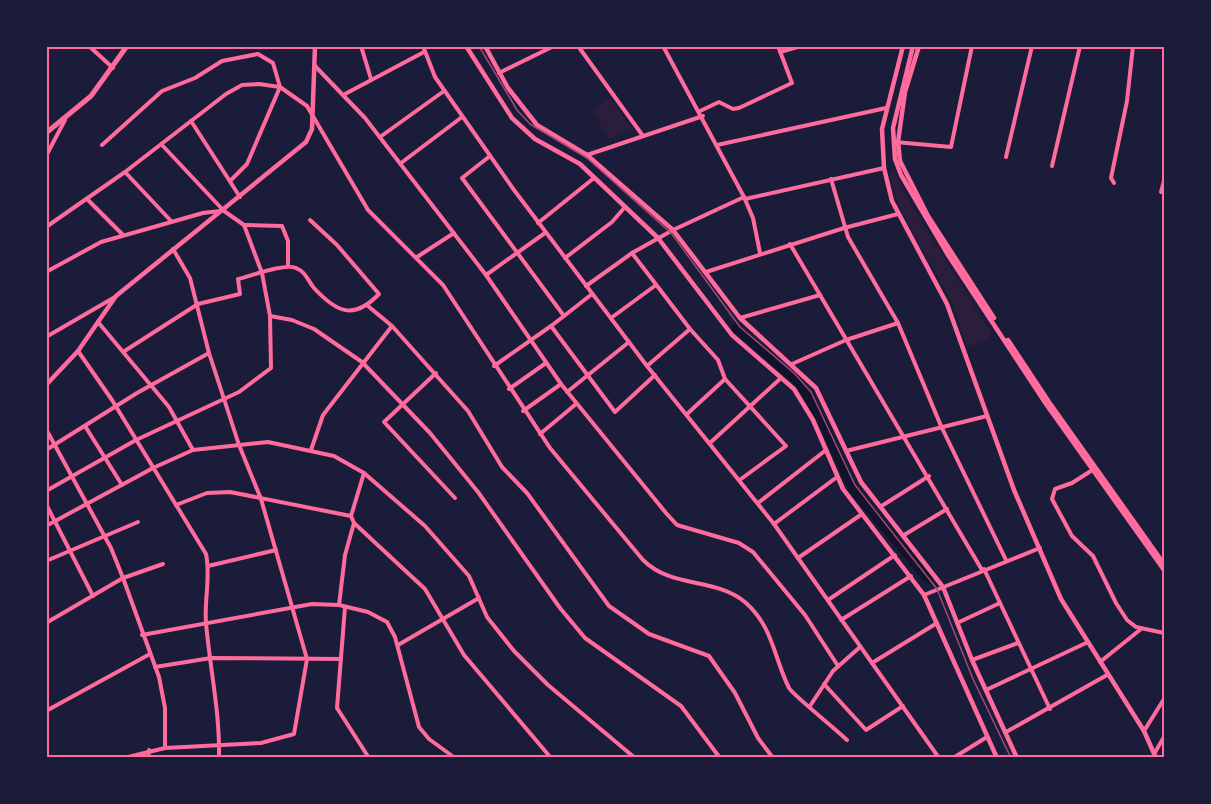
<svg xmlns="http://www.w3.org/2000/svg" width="1211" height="804" font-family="Mulish,sans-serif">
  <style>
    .green { fill: #2a1e3b }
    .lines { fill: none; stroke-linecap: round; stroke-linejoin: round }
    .canal { stroke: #12122b; stroke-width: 9 }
    .minor { stroke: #ff6b9d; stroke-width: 4 }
    .tertiary { stroke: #ff6b9d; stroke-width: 4.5 }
    .secondary { stroke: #ff6b9d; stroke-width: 4.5 }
    .primary { stroke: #ff6b9d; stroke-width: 5 }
    .tram { stroke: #a44b75; stroke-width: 1.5 }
    .neatline { fill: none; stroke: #ff6b9d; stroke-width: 2 }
  </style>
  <rect width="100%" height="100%" fill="#1b1b3a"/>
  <g class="green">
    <path d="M609,98L634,130L608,139L593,111Z"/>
    <path d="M892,166L912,206L992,334L987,339L967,347C961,331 957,314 950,299C938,273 881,191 892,166Z"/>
  </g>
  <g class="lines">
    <path class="canal" d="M736,328L799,383L822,421L852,488L928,579"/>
    <g class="minor">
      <path d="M89,46L113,68"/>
      <path d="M361,46L371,79"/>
      <path d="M423,46L435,77L514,190L647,366L774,524L939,758"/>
      <path d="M578,46L643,136"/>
      <path d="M663,46L744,197L753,218L760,253"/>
      <path d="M780,52L801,46"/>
      <path d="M315,66L365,118L486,275L561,384L666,513L677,525L739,543L753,552L805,615L838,666"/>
      <path d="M499,73L554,46"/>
      <path d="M345,94L424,52"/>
      <path d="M700,111L719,102L733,109L739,108L792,83L778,46"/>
      <path d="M191,121L240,197"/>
      <path d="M380,137L444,91"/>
      <path d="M895,142L951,147L972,46"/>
      <path d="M102,145L162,91L195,78L222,61L258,54L273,63L280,87L247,164L230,181"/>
      <path d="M717,145L886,108"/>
      <path d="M587,155L703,116"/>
      <path d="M46,156L65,120"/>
      <path d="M490,156L462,178L564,316L551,326L615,412L655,375"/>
      <path d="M1006,157L1032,46"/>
      <path d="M401,163L462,117"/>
      <path d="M1052,166L1080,46"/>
      <path d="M125,172L226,94L242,85L259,84L280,87L307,106L368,210L443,285L550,448L643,560C672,589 716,577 746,603C773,627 774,658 789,688C794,696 836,729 847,740"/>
      <path d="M831,179L848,237L898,323L941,426L1006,560"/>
      <path d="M1114,183L1111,178L1127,101L1133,46"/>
      <path d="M1161,192L1164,181"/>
      <path d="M745,199L884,168"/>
      <path d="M88,200L123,235"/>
      <path d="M538,223L594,178"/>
      <path d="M244,225L282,226L288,241V266"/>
      <path d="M46,227L125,172L172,222"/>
      <path d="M790,244L982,570"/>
      <path d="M417,257L454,233"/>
      <path d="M565,258L612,222L625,207"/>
      <path d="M46,272L101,242L203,213L220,211"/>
      <path d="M706,272L844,228L898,214"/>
      <path d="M486,275L545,233"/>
      <path d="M586,286L632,253"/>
      <path d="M368,306L392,326L468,411L502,467L527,493L609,606L649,634L709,656L735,693L758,738L773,758"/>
      <path d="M270,316L292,320L314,329L362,362L430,433L478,492L560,608L585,638L681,706L720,758"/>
      <path d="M564,316L592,294"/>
      <path d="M611,318L656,285"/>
      <path d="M740,318L820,295"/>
      <path d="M98,322L169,407L193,450"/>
      <path d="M46,337L115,297"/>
      <path d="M78,351L112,400L206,554C211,578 204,599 206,623C210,669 220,712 219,758"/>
      <path d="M123,352L198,304L240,294L238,279C251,276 284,263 296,268C306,272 308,281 314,288C337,313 354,320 379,294L337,245L310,220"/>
      <path d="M792,364L846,340L898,323"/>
      <path d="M494,366L551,326"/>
      <path d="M647,366L690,329"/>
      <path d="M436,373L384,422L455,498"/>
      <path d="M509,389L546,363"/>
      <path d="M567,392L629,342"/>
      <path d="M523,411L561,384"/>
      <path d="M687,414L725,379"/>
      <path d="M85,426L122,485"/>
      <path d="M46,429L111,548L123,578L159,677L165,708V748"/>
      <path d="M540,434L576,404"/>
      <path d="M711,442L781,378"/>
      <path d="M46,450L137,393L209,353"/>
      <path d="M311,450L323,415L392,326"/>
      <path d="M846,451L987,416"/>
      <path d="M1094,469L1072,483L1055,489L1052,499L1072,536L1093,556L1116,603L1127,620L1136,627L1164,633"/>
      <path d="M364,473L351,516L354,523L425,589L464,655L551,758"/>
      <path d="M741,479L786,446L725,379L718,360L690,329L632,253L673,230L744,197"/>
      <path d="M46,491L136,440L239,392L271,368L270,316L262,273L244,225L224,211L162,145"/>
      <path d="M758,503L826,450"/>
      <path d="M46,504L93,596"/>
      <path d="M176,505L207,493L230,492L351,516"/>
      <path d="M880,507L929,476"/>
      <path d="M774,524L837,477"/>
      <path d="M46,526L153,468L193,450L268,442L334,456L364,473L425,526L469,576L487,617L514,651L548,685L635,758"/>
      <path d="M904,535L947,509"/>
      <path d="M798,558L862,514"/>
      <path d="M46,561L138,522"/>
      <path d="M208,566L276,550"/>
      <path d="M984,569L1050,709"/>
      <path d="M924,595L1040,548"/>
      <path d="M828,600L895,555"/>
      <path d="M339,605L345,555L354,523"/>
      <path d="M345,607L337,708L369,758"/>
      <path d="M841,620L911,576"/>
      <path d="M46,623L123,578L163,564"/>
      <path d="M957,623L1000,603"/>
      <path d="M142,635L312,604L339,605L368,612L387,622L395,637L419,727L429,739L455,758"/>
      <path d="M398,645L479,598"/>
      <path d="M972,660L1018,643"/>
      <path d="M1100,662L1141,629"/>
      <path d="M872,663L937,623"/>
      <path d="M155,667L211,658L341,659"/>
      <path d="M824,684L866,730L903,706"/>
      <path d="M986,690L1086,643"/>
      <path d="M810,706L833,671L860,647"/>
      <path d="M46,711L150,654"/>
      <path d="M1144,731L1164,699"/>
      <path d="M1006,732L1107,675"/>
      <path d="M1154,754L1164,737"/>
      <path d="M124,758L165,748L261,743L294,734L307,659L261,499L239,445L209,353L190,278L173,249"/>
      <path d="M148,758L149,750"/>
      <path d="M953,758L987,737"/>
    </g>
    <g class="tertiary">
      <path d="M903,46L882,129L884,168L892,201L947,304L1014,490L1061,599L1144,731L1156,758"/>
      <path d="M46,385L78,351L116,296L306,142L312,129L315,46"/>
    </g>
    <g class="secondary">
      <path d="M466,46L512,118L535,139L580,164L658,238L732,335L794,389L813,420L843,489L924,595L997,758"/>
      <path d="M485,46L508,88L537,125L587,155L673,230L740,318L816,388L861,482L943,587L972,660L1017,758"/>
      <path d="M913,46L893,128L895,159L901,175L948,255L1046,404L1164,570"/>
      <path d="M919,46L905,92L898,142L900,161L928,216L994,318"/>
      <path d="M1008,340L1049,402L1164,564"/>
    </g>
    <path class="primary" d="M46,133L91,96L127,46"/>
    <path class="tram" d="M479,46L517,110L530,124L587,158L672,234L740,327L795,374L811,392L855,485L937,589L973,679L1011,758"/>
  </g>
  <rect width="1211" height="804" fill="none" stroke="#1b1b3a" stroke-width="96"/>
  <rect x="48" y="48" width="1115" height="708" class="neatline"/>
</svg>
